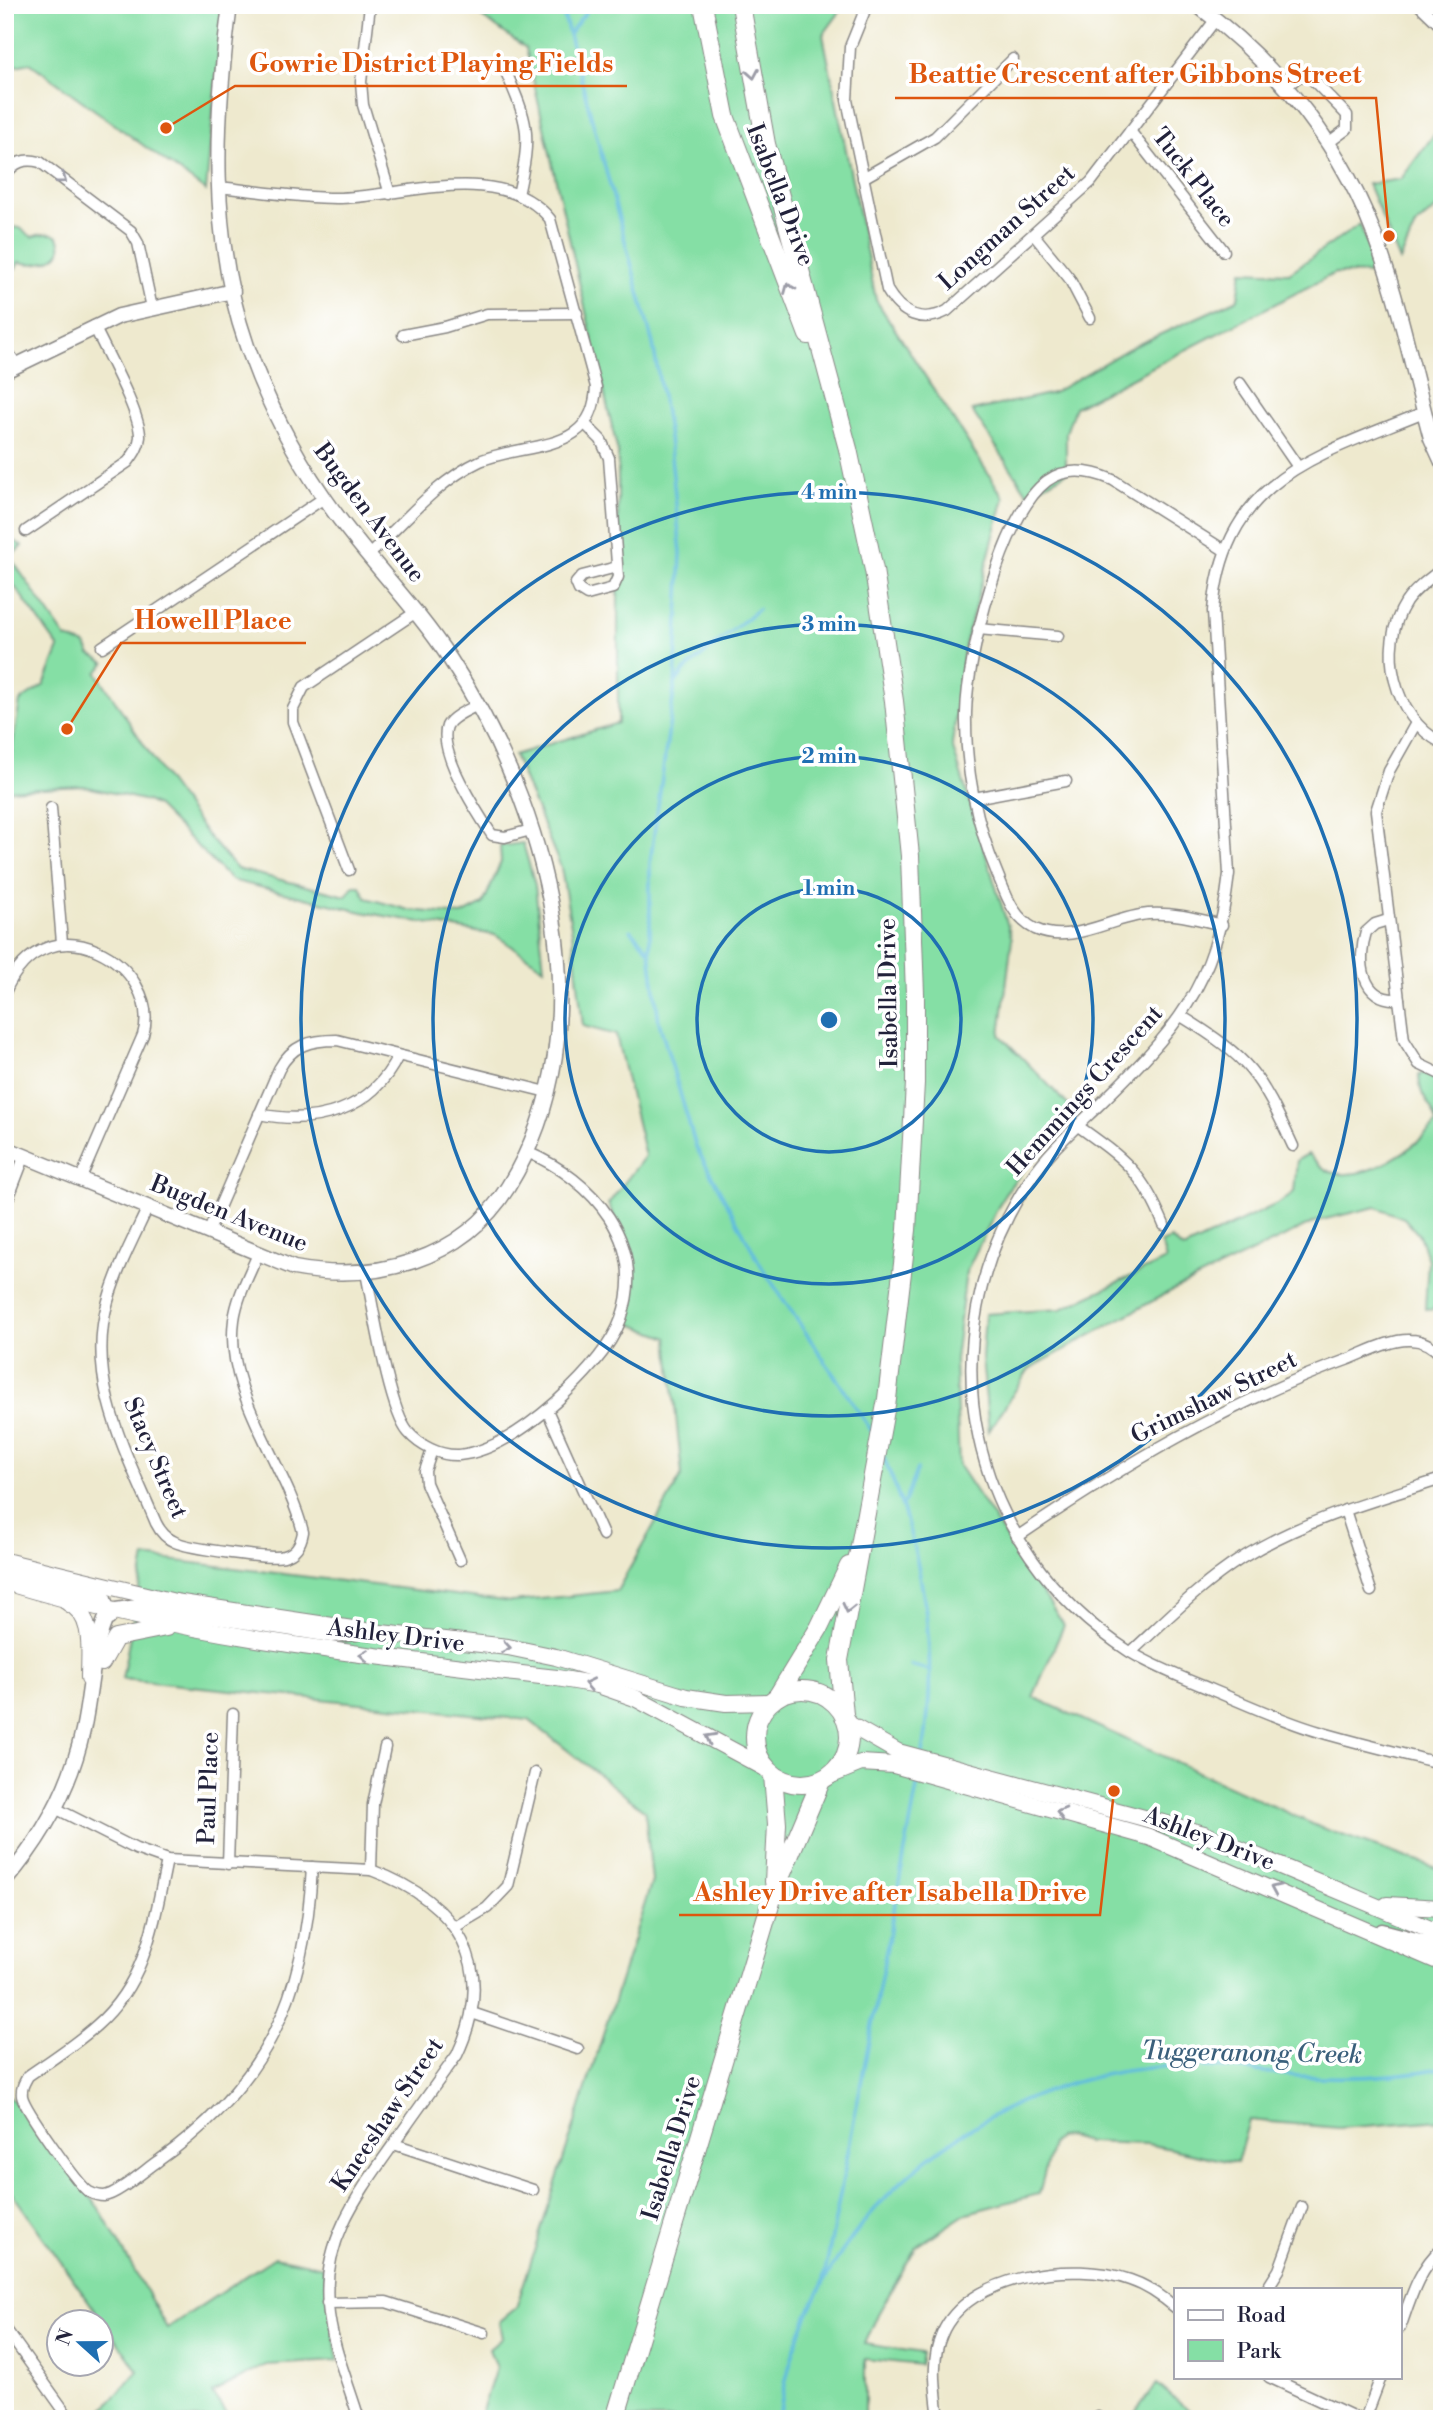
<svg xmlns="http://www.w3.org/2000/svg" width="1447" height="2424" font-family="'Libre Bodoni',serif">
  <style>
    .green { fill: #85dfa5; stroke: #548070; stroke-width: 2 }
    .lines { fill: none; stroke-linecap: round; stroke-linejoin: round }
    .stream { stroke: #61bcde; stroke-width: 3.5 }
    .minor-casing { stroke: #888684; stroke-width: 13 }
    .tertiary-casing { stroke: #888684; stroke-width: 17 }
    .secondary-casing { stroke: #888684; stroke-width: 18 }
    .primary-casing { stroke: #888684; stroke-width: 20 }
    .minor { stroke: #fff; stroke-width: 10 }
    .tertiary { stroke: #fff; stroke-width: 14 }
    .secondary { stroke: #fff; stroke-width: 16 }
    .primary { stroke: #fff; stroke-width: 18 }
    .oneway { stroke: #9c9ca7 }
    .ring { fill: none; stroke: #1f6fb2; stroke-width: 3.5 }
    .labels { text-anchor: middle; dominant-baseline: central; stroke-width: 7; stroke-linejoin: round; paint-order: stroke }
    .street-label { font-size: 24px; fill: #22223b; stroke: #fff }
    .water-label { font-size: 26px; font-style: italic; fill: #3b607c; stroke: #fff }
    .centre { fill: #1f6fb2; stroke: #fff; stroke-width: 3.5 }
    .ring-label { font-size: 21px; text-anchor: middle; font-weight: bold; fill: #1f6fb2; stroke: #fff; stroke-width: 7; stroke-linejoin: round; paint-order: stroke }
    .leader { fill: none; stroke: #de560e; stroke-width: 2.5 }
    .callout-dot { fill: #de560e; stroke: #fff; stroke-width: 2.5 }
    .callout-label { font-size: 26px; text-anchor: middle; font-weight: bold; fill: #de560e; stroke: #fff; stroke-width: 7; stroke-linejoin: round; paint-order: stroke }
  </style>
  <rect width="100%" height="100%" fill="#fff"/>
  <filter id="ink" filterUnits="userSpaceOnUse"><feTurbulence type="fractalNoise" baseFrequency=".0143" numOctaves="2"/><feDisplacementMap in="SourceGraphic" scale="14" xChannelSelector="R" yChannelSelector="G"/><feConvolveMatrix kernelMatrix="1 2 1 2 8 2 1 2 1" color-interpolation-filters="sRGB"/></filter>
  <filter id="wash" filterUnits="userSpaceOnUse"><feTurbulence type="fractalNoise" baseFrequency=".00686" numOctaves="4" result="noise"/><feDisplacementMap in="SourceGraphic" scale="28" xChannelSelector="R" yChannelSelector="G"/><feGaussianBlur stdDeviation="1.57" result="paint"/><feColorMatrix in="noise" values="0 0 0 0 0 0 0 0 0 0 0 0 0 0 0 0 0 1.4 0 .05"/><feComposite in="paint" operator="in"/></filter>
  <g filter="url(#wash)">
    <rect width="100%" height="100%" fill="#eee9ce"/>
    <g class="green">
      <path d="M5,5H223L206,191L30,63L16,66L5,59Z"/>
      <path d="M465,5H845L823,35L876,300L1004,498L965,645L952,745L1012,939L1000,1035L1073,1110L1005,1193L966,1272L955,1360L959,1466L1064,1625L1033,1697L1319,1827L1442,1870V2120L1339,2128L1249,2120L1237,2163L1147,2144L1087,2142L1066,2136L1058,2137L1052,2144L1039,2194L967,2213L916,2247L878,2314L865,2344L922,2353L920,2365L865,2359V2419H479L496,2368L489,2349L502,2338L499,2322L516,2308L652,1881L645,1811L529,1720L122,1679L145,1557L512,1602L617,1591L682,1475L668,1338L623,1321C629,1269 633,1252 608,1204L645,1156L616,1035L583,1026L572,932L561,868L514,755L618,723V453L526,48Z"/>
      <path d="M1442,129V204L1415,226L1400,261L1368,184L1401,179L1433,136Z"/>
      <path d="M1360,224L1377,274L1335,273L1075,407L1066,433V473L1028,494L972,411L1053,393L1128,349L1238,299L1242,271L1289,273Z"/>
      <path d="M11,227L20,228L32,237C47,232 63,230 60,252C53,263 32,266 19,262L15,270L5,272V232Z"/>
      <path d="M5,534L22,546L10,557L66,638L86,645L90,654L105,663L97,673L167,780L208,836L237,869L346,896L353,886H360L366,898L409,910L462,915L483,904L501,862L500,846L523,843L535,885L544,968L495,935L362,912L231,880L157,806L147,801L83,786L5,790L20,701L44,685L59,648L5,573Z"/>
      <path d="M1423,1073L1442,1081V1302L1431,1310L1425,1309L1428,1260L1419,1235L1404,1218L1376,1207L1317,1221L1169,1292L1029,1369L989,1431L982,1358L985,1314L1061,1309L1166,1260L1161,1243L1171,1239L1183,1249L1279,1203L1294,1192L1297,1160L1308,1154C1314,1159 1322,1169 1330,1172C1366,1183 1414,1149 1437,1123C1431,1100 1420,1103 1419,1075Z"/>
      <path d="M5,2094L19,2105L97,2205L167,2328L275,2257L324,2267L338,2361L266,2365L212,2393L230,2419H95L138,2371L5,2183Z"/>
      <path d="M1157,2384L1195,2416L1201,2419H1130Z"/>
    </g>
    <g class="lines">
      <g class="stream">
        <path d="M561,5L653,344L669,437L681,553L675,684L650,863V952L659,1022L696,1147L763,1269L873,1433"/>
        <path d="M569,34L586,12"/>
        <path d="M676,682L685,670L758,609"/>
        <path d="M631,930L650,952"/>
        <path d="M883,1456C923,1549 940,1652 923,1753"/>
        <path d="M904,1503L917,1469"/>
        <path d="M911,1665L929,1670"/>
        <path d="M823,2284L919,1777"/>
        <path d="M779,2419C804,2221 981,2072 1177,2066C1218,2065 1258,2072 1299,2076C1346,2079 1395,2077 1442,2068"/>
      </g>
    </g>
  </g>
  <g filter="url(#ink)">
    <g class="lines">
      <defs>
        <g id="minor">
          <path d="M370,5L361,82L363,105L390,194"/>
          <path d="M867,5L850,47L847,100L887,290C901,314 922,324 947,311L1091,182L1216,19"/>
          <path d="M1419,5L1442,27"/>
          <path d="M503,65C529,125 532,130 518,195"/>
          <path d="M1286,87L1299,76L1310,77L1347,115V129L1328,143"/>
          <path d="M1130,131L1224,251"/>
          <path d="M5,175C15,162 24,158 40,162L131,231L138,243L152,308"/>
          <path d="M863,178L935,137L1013,59"/>
          <path d="M219,187C257,191 298,198 336,198C400,198 502,159 550,219L596,387C595,406 590,422 574,433C551,449 507,449 480,461C437,481 403,523 369,555"/>
          <path d="M1034,235L1069,278L1090,318"/>
          <path d="M403,335L445,327L487,314L577,313"/>
          <path d="M5,349L17,364"/>
          <path d="M1240,383L1298,467"/>
          <path d="M1424,412C1317,456 1224,477 1213,611L1229,874C1216,987 1175,1031 1097,1107C1073,1130 1047,1153 1029,1181C923,1342 967,1547 1130,1652C1155,1667 1183,1678 1210,1689C1246,1704 1282,1721 1320,1732C1360,1744 1401,1753 1442,1764"/>
          <path d="M585,424L601,440L609,458L618,577L613,588L587,595L579,590L576,583L582,576L617,567"/>
          <path d="M26,531L128,462C134,454 139,447 140,437C141,414 105,350 94,326"/>
          <path d="M1442,569C1429,579 1415,589 1406,602C1377,647 1393,718 1442,743"/>
          <path d="M978,629L1058,636"/>
          <path d="M102,647L324,498"/>
          <path d="M478,705C468,710 452,716 447,726C437,751 478,814 492,835L505,837L531,830"/>
          <path d="M1416,723L1389,771L1376,811L1404,1040L1419,1064L1442,1075"/>
          <path d="M974,798L1066,781"/>
          <path d="M51,808L62,943"/>
          <path d="M349,870L293,722V709L304,687L416,612"/>
          <path d="M1388,920L1375,924L1366,932C1357,960 1361,1002 1399,999"/>
          <path d="M1222,925C1198,919 1173,912 1148,914C1111,917 1072,946 1035,929C1013,918 1006,895 997,873C976,824 965,767 966,713C967,658 1002,514 1047,481C1068,466 1092,471 1113,480L1224,550"/>
          <path d="M5,992C47,894 164,966 143,1035L81,1178"/>
          <path d="M1181,1016C1251,1059 1259,1073 1293,1146"/>
          <path d="M259,1114C317,1126 372,1110 398,1056"/>
          <path d="M1078,1126C1124,1159 1142,1171 1164,1225"/>
          <path d="M5,1207L25,1155"/>
          <path d="M148,1207C134,1237 117,1269 108,1301C85,1380 126,1452 156,1523C160,1531 165,1538 175,1542C187,1548 271,1560 284,1556C296,1553 301,1544 303,1532C286,1464 224,1393 234,1320C237,1297 249,1275 258,1254"/>
          <path d="M208,1233L279,1069C292,1045 310,1040 337,1040L547,1092"/>
          <path d="M366,1273C373,1306 389,1410 408,1432C420,1446 440,1456 459,1455C494,1452 531,1424 556,1402C580,1380 610,1350 621,1319C648,1242 593,1180 527,1152"/>
          <path d="M547,1410L603,1535"/>
          <path d="M432,1450L425,1471L426,1483L460,1560"/>
          <path d="M1345,1510L1371,1591"/>
          <path d="M1017,1537C1122,1466 1229,1402 1349,1359C1367,1352 1391,1339 1410,1340C1423,1340 1434,1347 1442,1356"/>
          <path d="M1131,1652C1166,1620 1201,1584 1242,1558C1303,1520 1373,1501 1442,1479"/>
          <path d="M55,1808L136,1849L167,1860L371,1870C458,1902 499,1966 457,2055C436,2084 415,2113 395,2142C359,2193 322,2240 328,2305C331,2344 348,2382 359,2419"/>
          <path d="M167,1860C154,1921 147,1981 97,2025C76,2044 51,2060 28,2076C24,2083 21,2088 22,2096C24,2108 78,2185 89,2192C93,2194 99,2196 104,2196C117,2195 146,2169 158,2161C266,2085 306,1996 312,1867"/>
          <path d="M228,1864L233,1714"/>
          <path d="M371,1870L373,1804L385,1747"/>
          <path d="M455,1927L487,1908L508,1886L535,1773"/>
          <path d="M472,2013L578,2049"/>
          <path d="M394,2144L533,2190"/>
          <path d="M1267,2289L1279,2270L1302,2207"/>
          <path d="M327,2303L386,2302L484,2333"/>
          <path d="M5,2328L70,2419"/>
          <path d="M1400,2328C1410,2300 1418,2269 1442,2248"/>
          <path d="M1269,2377L1359,2419"/>
          <path d="M939,2419C936,2390 930,2361 942,2334C968,2273 1075,2261 1130,2280C1148,2286 1162,2296 1176,2308"/>
          <path d="M1098,2419V2417"/>
          <path d="M1365,2419L1381,2377"/>
        </g>
        <g id="tertiary">
          <path d="M1197,5C1280,67 1346,150 1379,248C1401,310 1414,375 1431,438L1442,462"/>
          <path d="M5,371L119,316L233,291"/>
          <path d="M5,1148L294,1268C374,1283 462,1261 508,1187C608,1025 547,806 450,659C412,601 361,553 323,496C291,449 266,399 247,346C209,237 215,118 230,5"/>
          <path d="M5,1570L104,1599L109,1618"/>
          <path d="M5,1881C43,1837 71,1786 83,1730C92,1689 91,1649 109,1611L144,1606L332,1635L356,1633"/>
          <path d="M1382,1931L1435,1945L1442,1944"/>
        </g>
        <g id="secondary">
          <path d="M5,1561L175,1602L372,1632L508,1647L556,1657L686,1697L726,1703L770,1702"/>
          <path d="M5,1582C185,1637 370,1656 557,1678L598,1685L635,1698L767,1769"/>
          <path d="M68,1603C95,1615 89,1652 89,1678"/>
          <path d="M102,1663L116,1638L166,1628"/>
          <path d="M847,1723L898,1752L1204,1834L1442,1934"/>
          <path d="M829,1776L861,1763L894,1765L1149,1837L1442,1963"/>
          <path d="M1387,1905L1442,1908"/>
        </g>
        <g id="primary">
          <path d="M703,5L725,116L808,335"/>
          <path d="M741,5L766,144L848,449L874,570L894,701L910,856L915,994V1083L907,1230L887,1399L839,1660L844,1715"/>
          <circle cx="802" cy="1737" r="47"/>
          <path d="M777,1697L819,1628L849,1566"/>
          <path d="M773,1775L777,1824L774,1882"/>
          <path d="M615,2419L774,1892L821,1781"/>
        </g>
      </defs>
      <use href="#minor" class="minor-casing"/>
      <use href="#tertiary" class="tertiary-casing"/>
      <use href="#secondary" class="secondary-casing"/>
      <use href="#primary" class="primary-casing"/>
      <use href="#minor" class="minor"/>
      <use href="#tertiary" class="tertiary"/>
      <use href="#secondary" class="secondary"/>
      <use href="#primary" class="primary"/>
    </g>
    <defs><path id="oneway-chevron" d="M-2-3.5L2.5 0L-2 3.5" fill="none" stroke-width="1.6" stroke-linecap="round" stroke-linejoin="round" transform="scale(1.75)"/></defs>
    <g class="oneway">
      <use href="#oneway-chevron" transform="translate(753 74) rotate(80)"/>
      <use href="#oneway-chevron" transform="translate(62 179) rotate(36)"/>
      <use href="#oneway-chevron" transform="translate(789 288) rotate(-112)"/>
      <use href="#oneway-chevron" transform="translate(848 1608) rotate(103)"/>
      <use href="#oneway-chevron" transform="translate(506 1647) rotate(9)"/>
      <use href="#oneway-chevron" transform="translate(364 1655) rotate(-173)"/>
      <use href="#oneway-chevron" transform="translate(589 1684) rotate(-168)"/>
      <use href="#oneway-chevron" transform="translate(710 1738) rotate(-151)"/>
      <use href="#oneway-chevron" transform="translate(1061 1813) rotate(-165)"/>
      <use href="#oneway-chevron" transform="translate(1275 1889) rotate(-156)"/>
    </g>
  </g>
  <g class="ring">
    <circle cx="829" cy="1020" r="132"/>
    <circle cx="829" cy="1020" r="264"/>
    <circle cx="829" cy="1020" r="396"/>
    <circle cx="829" cy="1020" r="528"/>
  </g>
  <g class="labels">
    <g class="street-label">
      <text transform="translate(1193 178) rotate(52)">Tuck Place</text>
      <text transform="translate(780 195) rotate(69)">Isabella Drive</text>
      <text transform="translate(1007 228) rotate(-42)">Longman Street</text>
      <text transform="translate(369 513) rotate(53)">Bugden Avenue</text>
      <text transform="translate(889 993) rotate(-91)">Isabella Drive</text>
      <text transform="translate(1085 1091) rotate(-48)">Hemmings Crescent</text>
      <text transform="translate(229 1214) rotate(22)">Bugden Avenue</text>
      <text transform="translate(1214 1398) rotate(-26)">Grimshaw Street</text>
      <text transform="translate(155 1458) rotate(67)">Stacy Street</text>
      <text transform="translate(396 1636) rotate(7)">Ashley Drive</text>
      <text transform="translate(209 1788) rotate(-88)">Paul Place</text>
      <text transform="translate(1209 1839) rotate(21)">Ashley Drive</text>
      <text transform="translate(388 2115) rotate(-56)">Kneeshaw Street</text>
      <text transform="translate(672 2148) rotate(-73)">Isabella Drive</text>
    </g>
    <g class="water-label">
      <text transform="translate(1252 2053) rotate(1)">Tuggeranong Creek</text>
    </g>
  </g>
  <circle cx="829" cy="1020" r="10" class="centre"/>
  <g class="ring-label">
    <text x="829" y="499">4 min</text>
    <text x="829" y="631">3 min</text>
    <text x="829" y="763">2 min</text>
    <text x="829" y="895">1 min</text>
  </g>
  <path class="leader" d="M166 128L235 86H627M1389 236L1376 98H895M67 729L121 643H306M1114 1791L1100 1915H679"/>
  <g class="callout-dot">
    <circle cx="166" cy="128" r="7"/>
    <circle cx="1389" cy="236" r="7"/>
    <circle cx="67" cy="729" r="7"/>
    <circle cx="1114" cy="1791" r="7"/>
  </g>
  <g class="callout-label">
    <text x="431" y="72">Gowrie District Playing Fields</text>
    <text x="1135" y="83">Beattie Crescent after Gibbons Street</text>
    <text x="213" y="629">Howell Place</text>
    <text x="890" y="1901">Ashley Drive after Isabella Drive</text>
  </g>
  <rect width="1447" height="2424" fill="none" stroke="#fff" stroke-width="28"/>
  <rect x="1174" y="2288" width="228" height="91" fill="#ffffff" stroke="#a7a7b1" stroke-width="2"/>
  <rect x="1188" y="2310" width="35" height="10" fill="#ffffff" stroke="#a7a7b1" stroke-width="2"/>
  <text x="1237" y="2322" font-size="21" fill="#22223b">Road</text>
  <rect x="1188" y="2340" width="35" height="21" fill="#85dfa5" stroke="#a7a7b1" stroke-width="2"/>
  <text x="1237" y="2358" font-size="21" fill="#22223b">Park</text>
  <g transform="translate(80 2343) rotate(291)"><circle r="33" fill="#ffffff" stroke="#a7a7b1" stroke-width="2"/>
  <path d="M0-5L12 26L0 18L-12 26Z" fill="#1f6fb2"/>
  <text y="-10" font-size="19" font-weight="bold" text-anchor="middle" fill="#22223b">N</text>
  </g>
</svg>
